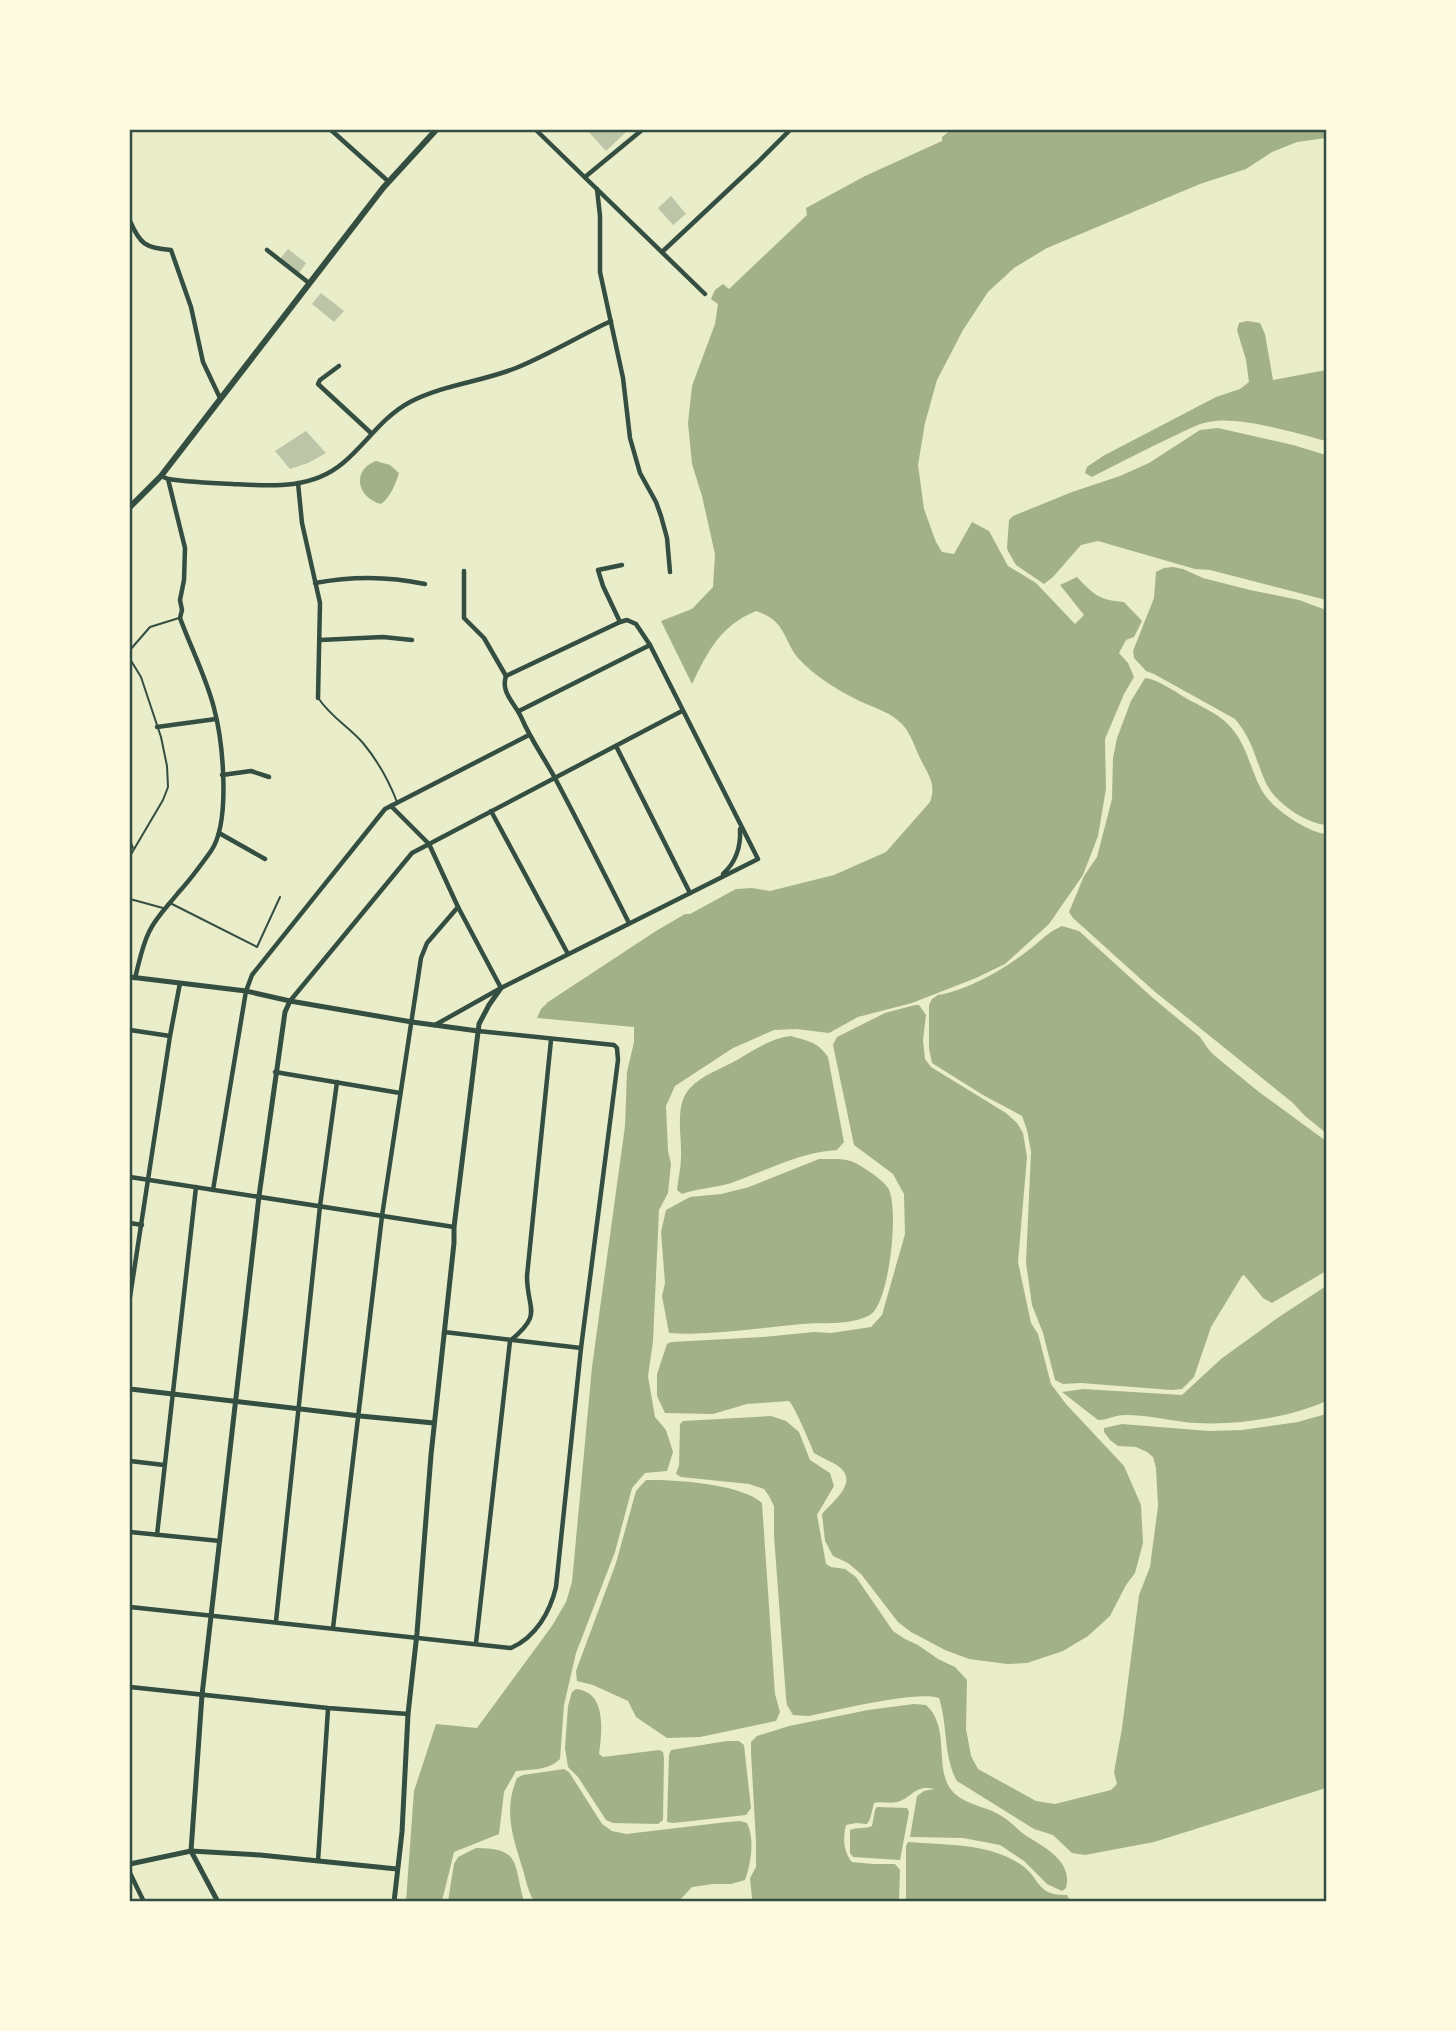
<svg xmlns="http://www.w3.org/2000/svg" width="1456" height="2031" font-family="'Asap Condensed',sans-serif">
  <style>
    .water { fill: #a3b18a }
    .building { fill: #bcc5a7 }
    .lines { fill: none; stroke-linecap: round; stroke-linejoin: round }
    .service { stroke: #344e41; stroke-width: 2 }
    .minor { stroke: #344e41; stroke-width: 4.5 }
    .tertiary { stroke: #344e41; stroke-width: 5 }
    .primary { stroke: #344e41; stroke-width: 6 }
    .neatline { fill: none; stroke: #344e41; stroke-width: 2.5 }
  </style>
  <rect width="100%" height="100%" fill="#e9edc9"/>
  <g class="water">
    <path d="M951,130H1326V138L1297,142L1272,152L1246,169L1200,184L1047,248L1014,268L988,292L963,330L937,380L925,423L918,465L924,509L936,542L942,552L954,554L972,522L989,531L1008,566L1036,583L1075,624L1084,615L1060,585L1077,577C1094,595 1099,600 1124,602L1142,621L1134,637L1126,640L1119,653L1128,663L1134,677L1124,694L1105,739L1106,789L1098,836L1083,875L1049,924L1005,964L976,978L912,1003L858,1017L829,1033L796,1029L774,1030L733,1048L675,1086L666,1106L668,1151L671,1164L668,1193L659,1210L653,1342L648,1376L655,1417L666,1430L673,1452L667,1471L645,1473L632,1488L615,1552L576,1653L564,1705L560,1759C547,1771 532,1769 516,1771L504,1792L499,1834L454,1852L442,1901H406L414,1791L436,1724L477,1728L552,1626L566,1602L572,1582L592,1367L625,1126L627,1072L634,1042V1027L537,1018L541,1009L548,1002L656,931L685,914H690L736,889L752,888L770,891L834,875L886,852L930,802C936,786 930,777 922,762C916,751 911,733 902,724C891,713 878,709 864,703C844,694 817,678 801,661C782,642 789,622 756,611C720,626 708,651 692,684L661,621L692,609L713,587L715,554L702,496L692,464L688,423L692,386L715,324L718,304L711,299L715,290L723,284L729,289L807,215L806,208L865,176L942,141V137Z"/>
    <path d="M1247,321L1260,323L1265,334L1273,380L1326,370V441C1296,433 1245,418 1215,421C1200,422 1187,430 1174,436C1146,449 1119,463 1092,477L1085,473L1087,467L1103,456L1216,397L1240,389L1249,382L1246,360L1237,330L1239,323Z"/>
    <path d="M1218,428L1293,445L1326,455V600L1210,570L1195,569L1098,541L1081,545L1053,577L1044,584L1016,565L1008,551L1007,548L1009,520L1013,516L1072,492L1120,476L1149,463L1200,430Z"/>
    <path d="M376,461L390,465L399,473C396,483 390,498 381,504C357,498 351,470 376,461Z"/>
    <path d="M1173,567L1183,569L1203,578L1250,590L1299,600L1326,610V825C1306,823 1275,803 1266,783C1255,759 1253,740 1235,719L1154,674L1146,671L1134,658L1133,651L1154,598L1156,572L1164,568Z"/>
    <path d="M1145,678C1159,680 1172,690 1184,697C1199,706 1223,715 1233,730C1247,747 1251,770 1261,789C1271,808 1305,831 1326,834V1133L1305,1116L1293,1103L1154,991L1073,918L1069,912L1084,876L1097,857L1112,799L1113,758L1117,738L1131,701Z"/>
    <path d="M1062,926L1079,931L1154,999L1200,1037L1209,1050L1215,1056L1259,1092L1326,1141V1271L1272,1303L1263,1298L1244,1275L1242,1276L1211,1327L1194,1377L1182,1389L1171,1390L1081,1383L1063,1384L1055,1380L1043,1333L1032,1305L1026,1263L1031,1152L1027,1130L1022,1116L983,1095L932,1063L929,1048V1005L932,999L938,995C970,990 1011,965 1035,945C1046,936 1049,932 1062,926Z"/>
    <path d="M915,1005H919L926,1015L923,1040L925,1059L931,1067L1006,1113L1017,1123L1023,1133L1027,1157L1018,1262L1031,1323L1038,1334L1051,1384L1066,1404L1124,1466L1141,1505L1143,1543L1135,1573L1126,1585L1110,1616L1088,1636L1063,1651L1027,1663L1007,1664L969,1659L945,1650L911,1632L898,1622L861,1574L848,1563L833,1556L825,1541L822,1514C834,1500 862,1480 835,1464C828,1460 820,1457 814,1453C810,1443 795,1407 789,1401L747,1404L713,1414L665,1413L657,1396V1374L667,1344L671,1342L763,1337L814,1332L831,1333L871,1327L882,1315L905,1234L904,1194L893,1174L854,1145L833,1045L837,1037L885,1013Z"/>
    <path d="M791,1036C808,1041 818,1042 828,1057L844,1142L837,1150C800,1152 766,1171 731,1183C715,1188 698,1188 682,1194L677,1190C678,1179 681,1168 681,1157C682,1136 674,1105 690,1088C702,1075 721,1069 737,1060C754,1050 771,1038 791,1036Z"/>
    <path d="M819,1159C847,1159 849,1157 873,1174C878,1178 885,1183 888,1188C900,1207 889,1305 870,1315C849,1326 824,1322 802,1324C758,1328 713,1336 669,1333L662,1296L665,1283L661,1232L666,1210L690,1197L721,1194L749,1187Z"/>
    <path d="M1326,1286V1401C1287,1419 1226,1427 1184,1422C1162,1419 1147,1415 1125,1415C1115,1415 1108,1420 1098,1420L1062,1392L1083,1389L1182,1395L1221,1359L1276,1319Z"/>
    <path d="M1326,1414V1788L1154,1842L1085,1855L1072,1853L1053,1835L1034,1829L957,1781C943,1756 948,1725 939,1698C917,1690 834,1711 808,1716L793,1715L787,1705L786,1698L774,1536V1506L769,1496L764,1489L749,1484L681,1477L676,1474L679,1465L680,1424L683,1421L771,1416L786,1421L799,1432L810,1460L830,1473L834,1486L817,1515L826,1564L831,1567L845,1569L856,1577L893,1631L905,1639L918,1645L938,1659L955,1667L967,1680L966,1729L971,1756L978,1769L1036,1801L1055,1804L1111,1790L1117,1784L1114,1772L1122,1728L1139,1595L1150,1567L1158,1506L1156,1468L1153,1457L1147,1452L1136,1447L1118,1446L1110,1440L1104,1432V1428L1122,1424L1209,1431L1242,1430L1298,1422Z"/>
    <path d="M646,1480C673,1479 743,1484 762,1503L775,1694L780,1712L776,1721L700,1737L667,1738L636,1717L628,1701L593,1685L577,1681L576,1671L616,1563L636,1491Z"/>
    <path d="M576,1689C607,1692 602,1731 599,1754L603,1757L659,1750L663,1752L664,1758L663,1820L658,1824L613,1823L606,1820L578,1777L568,1767L565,1748L568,1706L572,1692Z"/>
    <path d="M914,1704L926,1705C954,1730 929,1777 959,1797C970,1805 986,1807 998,1814C1010,1820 1017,1830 1028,1837C1046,1848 1073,1862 1066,1888L1062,1891L1047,1884L1024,1861L1000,1845L963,1838L910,1837L917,1796L924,1791L934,1789C915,1784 912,1798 897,1802C890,1804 881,1801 874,1803L870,1819L867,1824L856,1823L846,1825C843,1838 843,1851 852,1862L873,1864H895L900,1870L899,1901H750L752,1898L750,1878L756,1867V1842L751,1753V1742L757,1736L789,1726L868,1710Z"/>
    <path d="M727,1741H739L744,1745L751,1808L746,1815L673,1823L667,1822L669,1755L671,1750Z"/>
    <path d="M564,1769L569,1772L602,1824L612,1831L626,1834L727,1822L740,1821L747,1823C755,1839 751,1864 745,1880L731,1884H713L692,1887L679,1901H534C528,1892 526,1880 523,1870C513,1837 503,1812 517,1778L523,1775Z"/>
    <path d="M877,1807L907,1808L909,1812L900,1860L853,1857L850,1853V1830C858,1827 865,1829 872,1826L875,1810Z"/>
    <path d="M908,1842C945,1845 988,1843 1020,1864C1041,1877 1035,1896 1067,1895L1070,1901H906V1846Z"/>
    <path d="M476,1848C522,1848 513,1864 524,1901H448L454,1864L458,1857Z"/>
  </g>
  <g class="building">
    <path d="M587,130H623L626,132L606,151Z"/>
    <path d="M671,196L686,214L673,225L658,208Z"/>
    <path d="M288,249L306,263L299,273L280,259Z"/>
    <path d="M321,293L344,311L334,322L312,304Z"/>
    <path d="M306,431L326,453L308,463L290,469L275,451Z"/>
  </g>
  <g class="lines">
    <g class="service">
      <path d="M130,650L150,627L179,618"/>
      <path d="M130,659L141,677L161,737L167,766L168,787L163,800L130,856"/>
      <path d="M319,699C331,717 349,727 363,743C377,760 389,781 397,802"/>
      <path d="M130,840L133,848"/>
      <path d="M130,899L163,908"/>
      <path d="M170,903L257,947L280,897"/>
    </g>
    <g class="minor">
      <path d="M331,130L389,182"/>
      <path d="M536,130L705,294"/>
      <path d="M585,177L642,130"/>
      <path d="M597,189L600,216V272L623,378L630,438L640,473L656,502L661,516L667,538L670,572"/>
      <path d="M130,221C140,244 145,248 171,250L191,307L203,362L220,398"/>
      <path d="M267,250L309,283"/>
      <path d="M662,252L758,162L790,130"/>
      <path d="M339,366L320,380L318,384L371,433"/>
      <path d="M168,479C189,482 210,483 232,484C270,486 311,490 343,463C366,444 382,417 410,402C442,385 481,382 516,368C548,355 579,336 611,321"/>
      <path d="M298,483L302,523L320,603L318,698"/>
      <path d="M464,571V618L484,638L506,676"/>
      <path d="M315,583C352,576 388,576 425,584"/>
      <path d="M620,622L603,586L598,570L622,565"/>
      <path d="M320,640L383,637L412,640"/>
      <path d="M506,676C500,693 516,704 522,719C531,740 545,759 556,780C581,827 605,875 629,923"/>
      <path d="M519,711L650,645"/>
      <path d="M157,727L216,719"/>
      <path d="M616,746L690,893"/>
      <path d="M222,775L251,771L269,777"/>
      <path d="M391,806L429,844L458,907L501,988"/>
      <path d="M491,811L568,954"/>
      <path d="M219,833L265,859"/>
      <path d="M723,874C736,862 741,846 740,829"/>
      <path d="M135,978C139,963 142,946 149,932C156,917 168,906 178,893C190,880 201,865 211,851C231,822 223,742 214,708C206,677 191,648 180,618L182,610L180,600L184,580L185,548L168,479L161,476"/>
      <path d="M290,1001L412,853L682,711"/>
      <path d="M435,1025L501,988L758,859L650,645L636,624L627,620L620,622L506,676"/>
      <path d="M130,1030L170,1036"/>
      <path d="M275,1072L400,1093"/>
      <path d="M130,1177L454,1227"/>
      <path d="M213,1190L246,991L252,975L385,809L529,735"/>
      <path d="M130,1223L142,1225"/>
      <path d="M130,1297L170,1036L180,983"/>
      <path d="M444,1332L581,1348"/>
      <path d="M130,1461L164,1465"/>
      <path d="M130,1532L220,1541"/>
      <path d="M157,1535L196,1187"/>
      <path d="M130,1607L511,1648C536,1637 550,1612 556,1587L581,1348L618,1060L617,1048L614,1045L478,1031"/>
      <path d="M276,1621L320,1206L337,1082"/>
      <path d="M333,1628L382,1216L421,958L427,943L458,907"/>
      <path d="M476,1643L510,1341C544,1313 527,1311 527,1276L551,1040"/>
      <path d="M130,1687L328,1708L408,1714"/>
      <path d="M318,1861L328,1709"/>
      <path d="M130,1873L144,1902"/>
    </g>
    <g class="tertiary">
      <path d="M130,977L246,991L290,1001L412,1022L478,1031"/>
      <path d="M130,1389L360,1416L434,1423"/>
      <path d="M130,1864L191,1851L260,1855L397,1869"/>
      <path d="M218,1902L191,1851L202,1695L259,1196L285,1012L290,1001"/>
      <path d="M394,1902L402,1832L408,1714L417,1633L431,1455L454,1243V1227L479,1024L489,1005L501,988"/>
    </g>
    <path class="primary" d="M130,507L161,476L383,188L436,130"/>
  </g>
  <rect width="1456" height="2031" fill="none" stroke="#fefae0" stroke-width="262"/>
  <rect x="131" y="131" width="1194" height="1769" class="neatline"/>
</svg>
